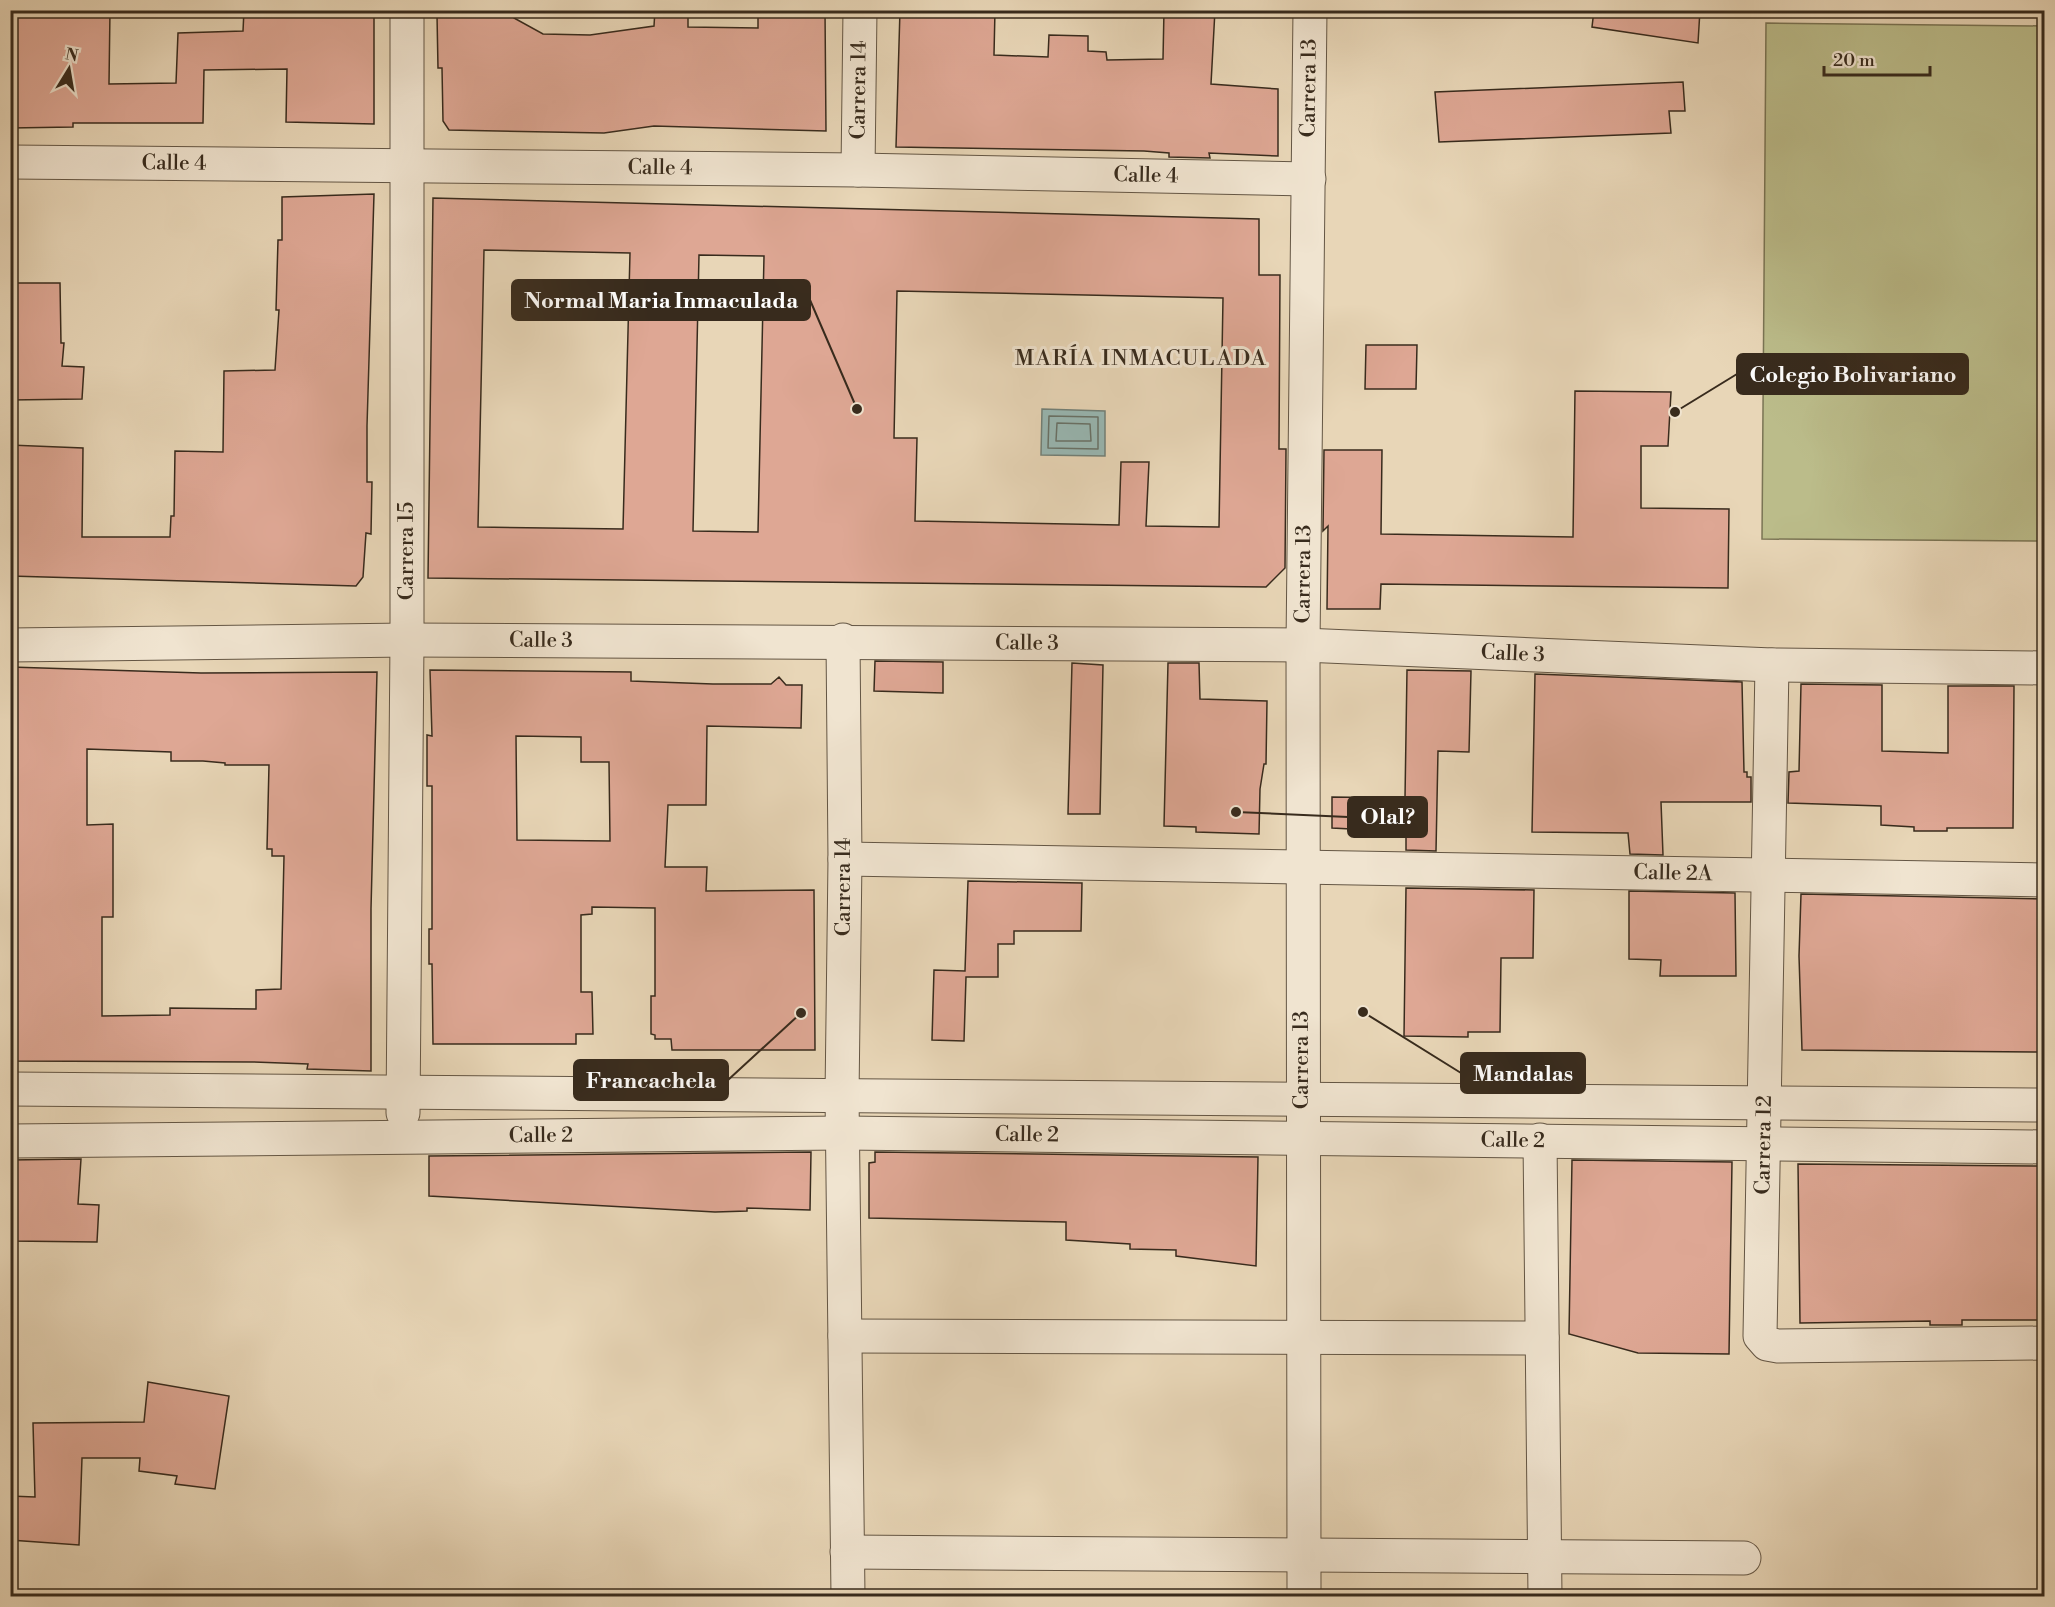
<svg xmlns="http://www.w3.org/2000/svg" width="2055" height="1607" font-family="'Libre Bodoni',serif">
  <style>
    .green { fill: #bbbc8a; stroke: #7a7454; stroke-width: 1.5 }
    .water { fill: #98b8b4; stroke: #728078; stroke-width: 1.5 }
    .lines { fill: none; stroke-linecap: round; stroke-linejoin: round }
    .shore { stroke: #687268; stroke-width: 1.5 }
    .building { fill: #dea794; stroke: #382b1d; stroke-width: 1.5; fill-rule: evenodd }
    .minor-casing { stroke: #645644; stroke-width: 35 }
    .minor { stroke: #f0e4d0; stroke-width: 33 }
    .labels { text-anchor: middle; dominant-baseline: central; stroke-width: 6; stroke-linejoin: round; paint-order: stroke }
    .street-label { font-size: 21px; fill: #382b1d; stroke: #f0e4d0 }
    .neighbourhood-label { font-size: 22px; letter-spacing: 1.5px; fill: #382b1d; stroke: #f0e4d0 }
    .leader { fill: none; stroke: #382b1d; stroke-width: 2 }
    .callout-dot { fill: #382b1d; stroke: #f0e4d0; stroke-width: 2 }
    .callout { fill: #382b1d; stroke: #382b1d; stroke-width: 2 }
    .callout-label { font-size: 22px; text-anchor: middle; font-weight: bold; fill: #fff }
  </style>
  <rect width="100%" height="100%" fill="#e8d6b7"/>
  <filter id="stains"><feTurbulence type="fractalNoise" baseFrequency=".00333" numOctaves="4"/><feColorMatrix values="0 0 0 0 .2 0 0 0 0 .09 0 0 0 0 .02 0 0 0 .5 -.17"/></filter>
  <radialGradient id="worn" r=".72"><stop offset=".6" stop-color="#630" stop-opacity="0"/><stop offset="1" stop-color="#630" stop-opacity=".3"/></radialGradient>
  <path class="green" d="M1766,23L2044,26V541L1762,539Z"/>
  <path class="water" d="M1042,409L1105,411V456L1041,455Z"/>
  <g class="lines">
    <g class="shore">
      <path d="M1049,416L1098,417V449L1048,448Z"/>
      <path d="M1057,423L1090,424L1091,441H1056Z"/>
    </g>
  </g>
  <g class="building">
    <path d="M10,10H110L109,84L176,83L178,33L243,31L244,10H374V124L286,122L287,69L204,70L203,123H73V127L10,128Z"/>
    <path d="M442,10H514V18L543,34L590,35L654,26L655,10H688V27L758,28V10H825L826,131L654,126L604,133L449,130L443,121L442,68H438L437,15H442Z"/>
    <path d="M900,10H995L994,55L1048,57L1049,35L1088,36V51L1106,52L1107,60L1163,59L1164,10H1215L1211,84L1278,89V156L1209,153L1210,158L1169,157V153L1144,151L896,147Z"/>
    <path d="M1594,10H1700L1698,43L1592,27Z"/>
    <path d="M1683,82L1685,111H1669L1671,133L1439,142L1435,92Z"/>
    <path d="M374,194L367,426V482H372L371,534L366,533L363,577L356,586L10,576V445L83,448L82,537H170L171,516H174L175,451L223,452L224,371L275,370L279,310H276L278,240H282V197Z"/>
    <path d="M433,198L1259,219V275H1280L1279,449H1286L1285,568L1266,587L428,578ZM484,250L630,253L623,529L478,527ZM699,255L764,256L758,532L693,531ZM897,291L1223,298L1219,527L1146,526L1149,462H1121L1119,525L915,521L917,438H894Z"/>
    <path d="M10,283H60L61,343H64L62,366L84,367L82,399L10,400Z"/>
    <path d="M1366,345H1417L1416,389H1365Z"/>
    <path d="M1575,391L1671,392L1668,446H1641V508L1729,509L1728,588L1381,584L1380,609H1327L1328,526L1323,531L1324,450H1382L1381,534L1573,537Z"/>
    <path d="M875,661L943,662V693L874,691Z"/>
    <path d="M1072,663L1103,665L1100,814H1068Z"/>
    <path d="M1168,663H1199L1200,699L1267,701L1266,764H1264L1260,789L1259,834L1196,832V827L1164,826Z"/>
    <path d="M10,667L201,673L377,672L371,909V1071L307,1069L308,1064L254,1062L10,1061ZM87,749L171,752V761H203L225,763V765H269L267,849H272V856H284L281,989L256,990V1009L170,1008V1015L102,1016V917H113V824L87,825Z"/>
    <path d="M430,670L631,672V681L713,684H771L779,677L786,685H802L801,728L707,726L706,805H668L665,867H707L706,891L814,890L815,1050H672L671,1039H655V1035L651,1034V996H655V908L592,907V914L581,915V992H592L593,1034H576V1044H433L432,964H429V929H432V786H427V735L432,736ZM516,736L581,737V762H609L610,841L517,840Z"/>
    <path d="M1407,670L1471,671L1469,752L1438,751L1436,851L1406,850V833L1351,832V829L1332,828V797L1405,798Z"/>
    <path d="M1535,674L1742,682L1744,772H1747V777H1751V802H1661L1663,855L1630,854L1628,833L1532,832Z"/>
    <path d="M1801,684L1882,685V751L1948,753V686H2014L2013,828H1947V831H1914V827L1881,825V806L1788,803L1789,772L1799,771Z"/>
    <path d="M968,881L1082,883L1081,931H1014V944H998V977H966L964,1041L932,1040L934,970L965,971Z"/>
    <path d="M1406,888L1534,890L1533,958H1501L1500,1032H1468V1037L1404,1036Z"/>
    <path d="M1629,891L1735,893L1736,976H1660L1661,960L1629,959Z"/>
    <path d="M1801,894L2044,899V1052L1802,1050L1799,956Z"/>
    <path d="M811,1152L810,1210L747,1208V1211L715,1212L429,1196V1156Z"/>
    <path d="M875,1152L1258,1157L1256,1266L1176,1256V1250L1130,1249V1244L1066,1240V1222L869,1218V1163L875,1162Z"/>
    <path d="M81,1159L78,1204L99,1205L97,1242L10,1241V1160Z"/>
    <path d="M1572,1160L1732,1162L1729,1354L1638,1353L1569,1334Z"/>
    <path d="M1798,1164L2044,1166V1320H1962V1325H1930V1321L1800,1323Z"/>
    <path d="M148,1382L229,1396L215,1489L175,1484L177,1476L139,1471L140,1458H82L79,1545L10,1540V1496L35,1497L33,1423L144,1422Z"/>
  </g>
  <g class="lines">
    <defs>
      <g id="minor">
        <path id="s1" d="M10,162L858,170L1309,179"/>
        <path id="s2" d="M858,170L860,10"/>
        <path d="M843,640L845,859L842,1096L848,1596"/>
        <path id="s3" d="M10,645L407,640L1303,645L1772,665L2044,668"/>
        <path d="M1772,665L1760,1336L1767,1344L1778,1346L2044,1343"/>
        <path id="s4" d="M845,859L2044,880"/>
        <path d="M10,1089L2044,1105"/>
        <path d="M403,1113L407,640V10"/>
        <path d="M1540,1140L1545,1596"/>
        <path id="s5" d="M10,1141L844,1133L2044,1147"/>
        <path d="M845,1336L1542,1338"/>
        <path d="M847,1552L1744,1558"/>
        <path id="s6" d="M1304,1596L1303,645L1310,10"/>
      </g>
    </defs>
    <use href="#minor" class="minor-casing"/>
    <use href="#minor" class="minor"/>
  </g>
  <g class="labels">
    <g class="street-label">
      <text stroke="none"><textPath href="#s6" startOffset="1508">Carrera 13</textPath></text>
      <text stroke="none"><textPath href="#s2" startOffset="80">Carrera 14</textPath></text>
      <text stroke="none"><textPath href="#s1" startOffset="164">Calle 4</textPath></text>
      <text stroke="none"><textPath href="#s1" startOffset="650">Calle 4</textPath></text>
      <text stroke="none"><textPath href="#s1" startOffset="1136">Calle 4</textPath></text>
      <text transform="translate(407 551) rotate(-90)">Carrera 15</text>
      <text stroke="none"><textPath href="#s6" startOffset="1022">Carrera 13</textPath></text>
      <text stroke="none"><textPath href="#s3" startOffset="531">Calle 3</textPath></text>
      <text stroke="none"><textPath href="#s3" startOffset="1017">Calle 3</textPath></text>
      <text stroke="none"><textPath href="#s3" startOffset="1503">Calle 3</textPath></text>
      <text stroke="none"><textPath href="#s4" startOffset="828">Calle 2A</textPath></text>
      <text transform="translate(844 887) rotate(-90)">Carrera 14</text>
      <text transform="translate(1302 1060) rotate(-90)">Carrera 13</text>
      <text stroke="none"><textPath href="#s5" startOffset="531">Calle 2</textPath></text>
      <text stroke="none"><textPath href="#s5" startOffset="1017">Calle 2</textPath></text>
      <text stroke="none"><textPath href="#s5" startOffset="1503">Calle 2</textPath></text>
      <text transform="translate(1764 1145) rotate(-89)">Carrera 12</text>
    </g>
    <g class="neighbourhood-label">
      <text x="1141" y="358">MARÍA INMACULADA</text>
    </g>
  </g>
  <path class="leader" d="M857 409L810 300M1675 412L1737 374M1236 812L1348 817M1363 1012L1461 1073M801 1013L728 1080"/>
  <g class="callout-dot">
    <circle cx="857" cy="409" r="6"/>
    <circle cx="1675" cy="412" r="6"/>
    <circle cx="1236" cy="812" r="6"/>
    <circle cx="1363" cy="1012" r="6"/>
    <circle cx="801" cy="1013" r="6"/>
  </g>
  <g class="callout">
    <rect x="512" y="280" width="298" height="40" rx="6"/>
    <rect x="1737" y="354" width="231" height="40" rx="6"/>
    <rect x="1348" y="797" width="79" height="40" rx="6"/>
    <rect x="1461" y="1053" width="124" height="40" rx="6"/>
    <rect x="574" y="1060" width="154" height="40" rx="6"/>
  </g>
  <g class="callout-label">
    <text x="661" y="308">Normal Maria Inmaculada</text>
    <text x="1853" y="382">Colegio Bolivariano</text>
    <text x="1388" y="824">Olal?</text>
    <text x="1523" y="1081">Mandalas</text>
    <text x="651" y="1088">Francachela</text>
  </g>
  <rect width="2055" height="1607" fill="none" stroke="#e8d6b7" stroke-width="36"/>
  <rect x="12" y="12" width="2031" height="1583" fill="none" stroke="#382b1d" stroke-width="3"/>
  <rect x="18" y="18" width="2019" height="1571" fill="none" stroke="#382b1d" stroke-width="1.5"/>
  <g transform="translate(69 69) rotate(11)" stroke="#f0e4d0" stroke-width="4.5" paint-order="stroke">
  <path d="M0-4.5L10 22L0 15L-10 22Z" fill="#382b1d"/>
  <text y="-9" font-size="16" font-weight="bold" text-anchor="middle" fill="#382b1d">N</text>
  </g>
  <path d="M1824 66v9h106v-9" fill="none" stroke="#382b1d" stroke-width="3"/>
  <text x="1833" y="66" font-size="18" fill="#382b1d" stroke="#f0e4d0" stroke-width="4.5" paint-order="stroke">20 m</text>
  <rect width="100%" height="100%" filter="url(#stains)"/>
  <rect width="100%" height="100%" fill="url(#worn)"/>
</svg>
